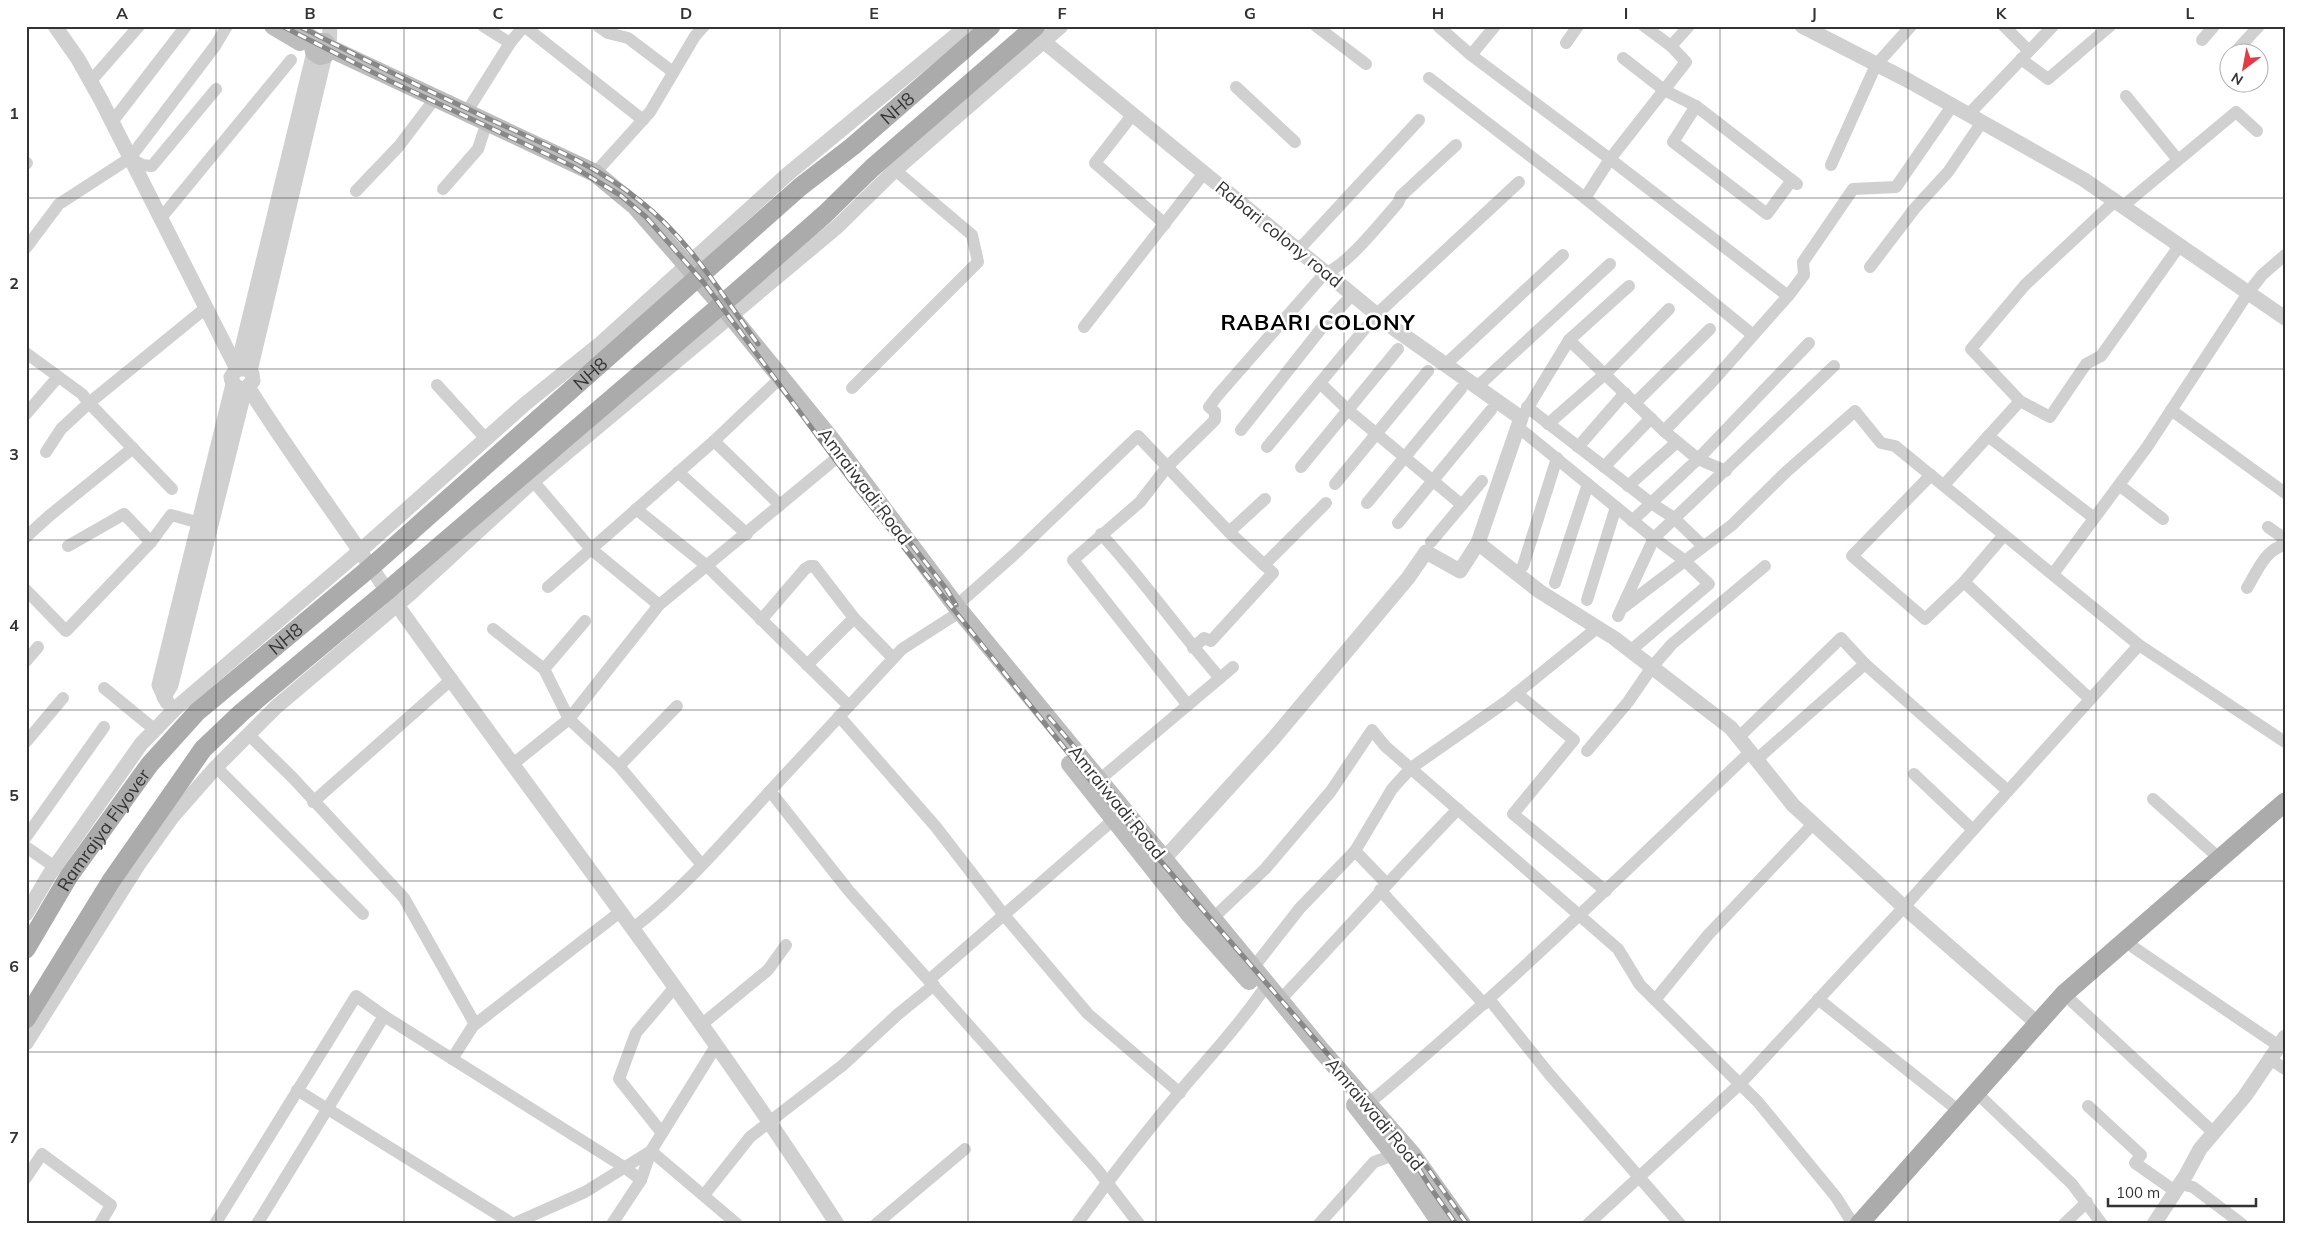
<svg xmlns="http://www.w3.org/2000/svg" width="2311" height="1250" font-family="Mulish,sans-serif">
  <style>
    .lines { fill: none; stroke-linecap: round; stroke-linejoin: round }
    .minor { stroke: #d0d0d0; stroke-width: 12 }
    .tertiary { stroke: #d0d0d0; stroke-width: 15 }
    .secondary { stroke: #bdbdbd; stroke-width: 18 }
    .primary { stroke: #ababab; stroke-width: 19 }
    .rail-casing { stroke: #888; stroke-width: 5 }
    .rail { stroke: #fff; stroke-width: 3; stroke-dasharray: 9; stroke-linecap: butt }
    .grid { fill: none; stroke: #333; stroke-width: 1; stroke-opacity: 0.55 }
    .labels { text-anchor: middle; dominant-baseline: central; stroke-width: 5; stroke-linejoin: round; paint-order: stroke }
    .street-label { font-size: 18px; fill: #333; stroke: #fff }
    .district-label { font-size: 22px; font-weight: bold; letter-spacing: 1px; fill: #000; stroke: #fff }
    .neatline { fill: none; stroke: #333; stroke-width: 2 }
    .grid-label { font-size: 16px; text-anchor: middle; font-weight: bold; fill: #333 }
  </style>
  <rect width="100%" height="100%" fill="#fff"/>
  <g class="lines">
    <g class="minor">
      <path d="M483,26L510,43"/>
      <path d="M524,26L643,120"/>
      <path d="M598,26L608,33L628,38L673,72"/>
      <path d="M1316,26L1366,64"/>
      <path d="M1644,26L1671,46"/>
      <path d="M2004,26L2029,51"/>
      <path d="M1439,27L1471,55L1610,159L1585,198L1753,335"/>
      <path d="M2202,40L2214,26"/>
      <path d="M1566,43L1578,26"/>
      <path d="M2236,51L2259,26"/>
      <path d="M1471,55L1495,26"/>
      <path d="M1623,58L1664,90L1696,106L1797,184"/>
      <path d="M2021,59L2048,79L2110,26"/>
      <path d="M1429,78L1585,198"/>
      <path d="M90,82L139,26"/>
      <path d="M1236,87L1295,142"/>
      <path d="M216,89L152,166L142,165L130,158L215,46L227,26"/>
      <path d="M2126,96L2178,160"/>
      <path d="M1696,106L1673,142L1767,214L1792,180"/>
      <path d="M466,113L510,43L524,26"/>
      <path d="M1133,114L1095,163L1165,224"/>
      <path d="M1968,115L2053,26"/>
      <path d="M112,122L186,26"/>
      <path d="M26,164L27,163"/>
      <path d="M1831,165L1876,65L1911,26"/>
      <path d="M595,173L650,112L695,36L704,26"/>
      <path d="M443,189L478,149L484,131"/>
      <path d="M356,191L399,146L430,105"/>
      <path d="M2123,206L2236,112L2257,131"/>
      <path d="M161,218L291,60"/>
      <path d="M26,248L59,204L130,158"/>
      <path d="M1296,248L1304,244L1419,120"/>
      <path d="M1870,267L1915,208L1948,172L1982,122"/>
      <path d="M1788,296L1804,275L1803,262L1853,189L1896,187L1952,106"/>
      <path d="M1084,327L1204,173"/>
      <path d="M1569,340L1664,431L1711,383L1788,296L1610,159L1686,62L1671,46L1689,26"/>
      <path d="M26,353L82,394L89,403L207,307"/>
      <path d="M1445,365L1563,255"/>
      <path d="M1320,383L1348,410L1462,505"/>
      <path d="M437,385L486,439"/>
      <path d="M1477,387L1610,264"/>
      <path d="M852,388L978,262L972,235L895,170"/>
      <path d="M2020,401L1971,349L2025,285L2115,201"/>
      <path d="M1635,403L1710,329"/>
      <path d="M1527,407L1651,503L1674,518L1703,546"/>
      <path d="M2171,410L2285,493"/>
      <path d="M26,414L58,377"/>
      <path d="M1524,414L1569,340L1629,286"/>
      <path d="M1548,424L1605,374L1669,309"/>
      <path d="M1518,427L1654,538L1684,560L1709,584L1630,651"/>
      <path d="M1241,430L1324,325L1353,294"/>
      <path d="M1988,436L2094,518"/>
      <path d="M714,441L780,505"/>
      <path d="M1267,447L1377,314L1519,182"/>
      <path d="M1578,447L1625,393"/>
      <path d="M46,452L61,429L89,403L172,489"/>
      <path d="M1301,467L1398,349"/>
      <path d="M1604,467L1651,418"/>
      <path d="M1726,471L1698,459L1809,343"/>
      <path d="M678,472L747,534"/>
      <path d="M1931,475L1852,556L1925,619L1964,582"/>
      <path d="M533,481L591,549L659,605"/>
      <path d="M1335,484L1428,371"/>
      <path d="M1944,485L2020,401L2050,417L2086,364L2101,356L2180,245"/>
      <path d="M2119,485L2163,519"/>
      <path d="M1628,486L1677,442"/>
      <path d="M1367,503L1461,389"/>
      <path d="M636,509L707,566L849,706"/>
      <path d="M1632,521L1698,459L1664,431"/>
      <path d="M1398,523L1491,410"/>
      <path d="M2268,527L2285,539"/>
      <path d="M1229,532L1265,499"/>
      <path d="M1101,534C1144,580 1179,632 1220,678"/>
      <path d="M2004,535L1964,582L2090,699"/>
      <path d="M26,537L49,516L133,448"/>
      <path d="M1431,542L1482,481"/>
      <path d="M68,546L124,514L151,542"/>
      <path d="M1264,565L1326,503"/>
      <path d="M1523,566L1557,458"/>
      <path d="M2053,574L2147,447L2248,293L2262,275L2285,255"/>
      <path d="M1555,583L1588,484"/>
      <path d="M548,587L714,441L773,385"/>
      <path d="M2247,588C2257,572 2265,549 2285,545"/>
      <path d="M26,590L66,631L151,542L171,515L200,523"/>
      <path d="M1587,600L1616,507"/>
      <path d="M956,606L1017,552L1138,436L1229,532L1273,573L1211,641L1204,638L1193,648"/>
      <path d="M955,615L902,649L770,791L849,891L1096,1168L1139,1224"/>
      <path d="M1618,616L1654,538L1834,366"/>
      <path d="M761,620L805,569L810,566H814L854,618L893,658"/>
      <path d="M493,629L544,669L585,621"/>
      <path d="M2139,645L2285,742"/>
      <path d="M26,661L38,647"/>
      <path d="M1865,664L2008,791"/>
      <path d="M807,665L854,618"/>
      <path d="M104,688L154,729"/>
      <path d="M1516,693L1574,740L1513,814L1606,891"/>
      <path d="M1187,704L1073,560L1140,502L1167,467L1215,420V412L1209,407L1218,395L1325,273C1347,266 1381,222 1398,203L1401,196L1456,145"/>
      <path d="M839,716L936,827L1004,915L1088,1014L1180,1093"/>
      <path d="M248,734L293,778L404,898L475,1024"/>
      <path d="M1738,738L1841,638L1865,664L1756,760"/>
      <path d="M26,742L63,698"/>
      <path d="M1587,751L1628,702L1652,667L1672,644L1765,566"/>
      <path d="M513,764L569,719L544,669"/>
      <path d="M619,766L677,706"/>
      <path d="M216,767L363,914"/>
      <path d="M1914,774L1973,830"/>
      <path d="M1099,780L1233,667"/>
      <path d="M2153,799L2219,858"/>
      <path d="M313,802L452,679"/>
      <path d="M26,837L104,727"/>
      <path d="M26,847L55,867"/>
      <path d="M702,865L619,766L569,719L659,605L833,461"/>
      <path d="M1386,883L1355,851L1392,789L1411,768L1507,701L1597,628"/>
      <path d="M1380,890L1484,1004"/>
      <path d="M1212,919L1265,869L1331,791L1372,730L1385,746L1618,949L1640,985L1758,1102L1836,1197L1853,1224"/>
      <path d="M632,929C684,889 726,839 770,791"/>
      <path d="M2133,947L2279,1046"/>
      <path d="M1253,968L1300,908L1355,851"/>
      <path d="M929,980L1120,814"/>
      <path d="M2064,994L2214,1133"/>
      <path d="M1489,999L1550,1075L1680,1224"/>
      <path d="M1818,999L1959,1111"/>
      <path d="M1280,1000C1340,937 1397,872 1458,809"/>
      <path d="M1655,1000L1708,935L1813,824"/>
      <path d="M701,1025L768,970L786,945"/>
      <path d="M452,1059L473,1026L620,912"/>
      <path d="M2270,1059L2285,1069"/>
      <path d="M297,1090L513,1224"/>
      <path d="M1983,1099L2072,1184L2102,1224"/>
      <path d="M1368,1104C1501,993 1625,872 1750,752"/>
      <path d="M2088,1106L2141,1155L2135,1163L2175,1191"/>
      <path d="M662,1133L619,1079L636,1033L674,988"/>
      <path d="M26,1178L42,1154L111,1205L100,1224"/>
      <path d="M2180,1184L2193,1187L2242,1224"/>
      <path d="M704,1195L750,1137L843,1065L897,1015L934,985"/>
      <path d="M215,1224L356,996L384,1016L624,1167L641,1180"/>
      <path d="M257,1224L384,1016"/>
      <path d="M513,1224L585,1192L651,1151L737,1224"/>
      <path d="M612,1224L641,1180L651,1151L716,1046"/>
      <path d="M876,1224L965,1149"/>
      <path d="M1077,1224C1112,1175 1149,1128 1188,1082C1213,1053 1239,1025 1261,993"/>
      <path d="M1319,1224L1374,1162L1394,1155"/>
      <path d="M1588,1224L1740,1084L1904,907L2139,645L1895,446L1881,443L1855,411L1785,473L1732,525L1624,607"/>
      <path d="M2064,1224L2087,1202"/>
    </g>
    <g class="tertiary">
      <path d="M55,26L78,59L101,100L237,369"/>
      <path d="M1802,26L1909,81L2083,179L2285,318"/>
      <path d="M1043,41L1392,327L1521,418L1478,543L1460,571L1426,552L1408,578L1273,739L1164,859"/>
      <path d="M329,48L330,26"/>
      <path d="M237,369L314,52"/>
      <path d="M250,371L325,55"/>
      <path d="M248,387C292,457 342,523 387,591C537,802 697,1007 837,1224"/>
      <path d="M1478,543L1539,591L1614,638L1731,728L1793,805L1904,907L2037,1023"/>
      <path d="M164,697L171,685L245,389L253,381L252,374L248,369H237L231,377C232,385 237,389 245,389"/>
      <path d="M167,702L159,685L233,384"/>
      <path d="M26,914L49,875L141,744L176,708L361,550L525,404L601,343L789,173L967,26"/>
      <path d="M26,1043L138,865L173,816L216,767L276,707L411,593L533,481L838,226L895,170L1061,26"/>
      <path d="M2154,1224L2186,1175L2200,1149L2245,1096L2285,1037"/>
    </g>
    <g class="secondary">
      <path d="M273,26L300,42"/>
      <path d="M292,26L317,42H325L329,48L325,55L320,56L314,52L313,47L317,42"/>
      <path d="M329,48L595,173L635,206L731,316L830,438L956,606L1321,1050L1412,1154L1462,1224"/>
      <path d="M1070,764L1189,914L1249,981"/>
      <path d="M1355,1105L1394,1155L1441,1224"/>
    </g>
    <g class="primary">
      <path id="s1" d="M26,949L69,876L150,764L197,712L371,567L800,187L853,146L991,26"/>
      <path d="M26,1019L111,881L203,749L242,712L387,591L735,293L825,214L872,168L1036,26"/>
      <path d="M1859,1224L2064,994L2285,802"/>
    </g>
    <defs>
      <g id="rail">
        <path d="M282,26L390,81L572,166L620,195L646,217L704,283L851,481L1086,775L1398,1135L1430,1187L1456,1224"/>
        <path d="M299,26C361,58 424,89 487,118C539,142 595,164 640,201C689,239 722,295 758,344"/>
        <path d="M824,432L947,590L956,605"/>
        <path d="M1049,717L1150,837"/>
        <path d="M1419,1156L1467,1224"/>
      </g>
    </defs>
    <use href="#rail" class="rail-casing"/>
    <use href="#rail" class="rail"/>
  </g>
  <path class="grid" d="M216,26V1224M404,26V1224M592,26V1224M780,26V1224M968,26V1224M1156,26V1224M1344,26V1224M1532,26V1224M1720,26V1224M1908,26V1224M2096,26V1224M26,198H2285M26,369H2285M26,540H2285M26,710H2285M26,881H2285M26,1052H2285"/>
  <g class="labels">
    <g class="street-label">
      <text stroke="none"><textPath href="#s1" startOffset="1218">NH8</textPath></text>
      <text transform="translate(1279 234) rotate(39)">Rabari colony road</text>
      <text stroke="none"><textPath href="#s1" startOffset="812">NH8</textPath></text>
      <text transform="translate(865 486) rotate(53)">Amraiwadi Road</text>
      <text stroke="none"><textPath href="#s1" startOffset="408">NH8</textPath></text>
      <text transform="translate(1117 802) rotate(51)">Amraiwadi Road</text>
      <text stroke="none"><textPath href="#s1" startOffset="142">Ramrajya Flyover</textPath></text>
      <text transform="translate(1375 1114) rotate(50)">Amraiwadi Road</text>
    </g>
    <g class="district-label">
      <text x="1318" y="322">RABARI COLONY</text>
    </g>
  </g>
  <rect width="2311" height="1250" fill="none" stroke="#ffffff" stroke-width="55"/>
  <g transform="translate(2244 68) rotate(212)"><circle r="24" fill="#ffffff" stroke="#adadad"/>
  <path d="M0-4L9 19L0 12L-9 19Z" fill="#e63946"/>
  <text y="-8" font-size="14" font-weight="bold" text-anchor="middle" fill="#333333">N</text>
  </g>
  <path d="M2108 1198v8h148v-8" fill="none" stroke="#333333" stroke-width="2.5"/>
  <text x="2116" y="1198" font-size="15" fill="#333333" stroke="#ffffff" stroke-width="4" paint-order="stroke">100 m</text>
  <rect x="28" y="28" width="2256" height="1194" class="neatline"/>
  <g class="grid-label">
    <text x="122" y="19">A</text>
    <text x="310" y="19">B</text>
    <text x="498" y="19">C</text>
    <text x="686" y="19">D</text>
    <text x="874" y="19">E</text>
    <text x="1062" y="19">F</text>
    <text x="1250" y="19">G</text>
    <text x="1438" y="19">H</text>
    <text x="1626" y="19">I</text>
    <text x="1814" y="19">J</text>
    <text x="2001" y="19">K</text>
    <text x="2190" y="19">L</text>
    <text x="14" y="119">1</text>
    <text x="14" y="289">2</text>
    <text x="14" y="460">3</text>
    <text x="14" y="631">4</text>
    <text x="14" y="801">5</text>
    <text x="14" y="972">6</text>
    <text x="14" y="1143">7</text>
  </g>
</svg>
